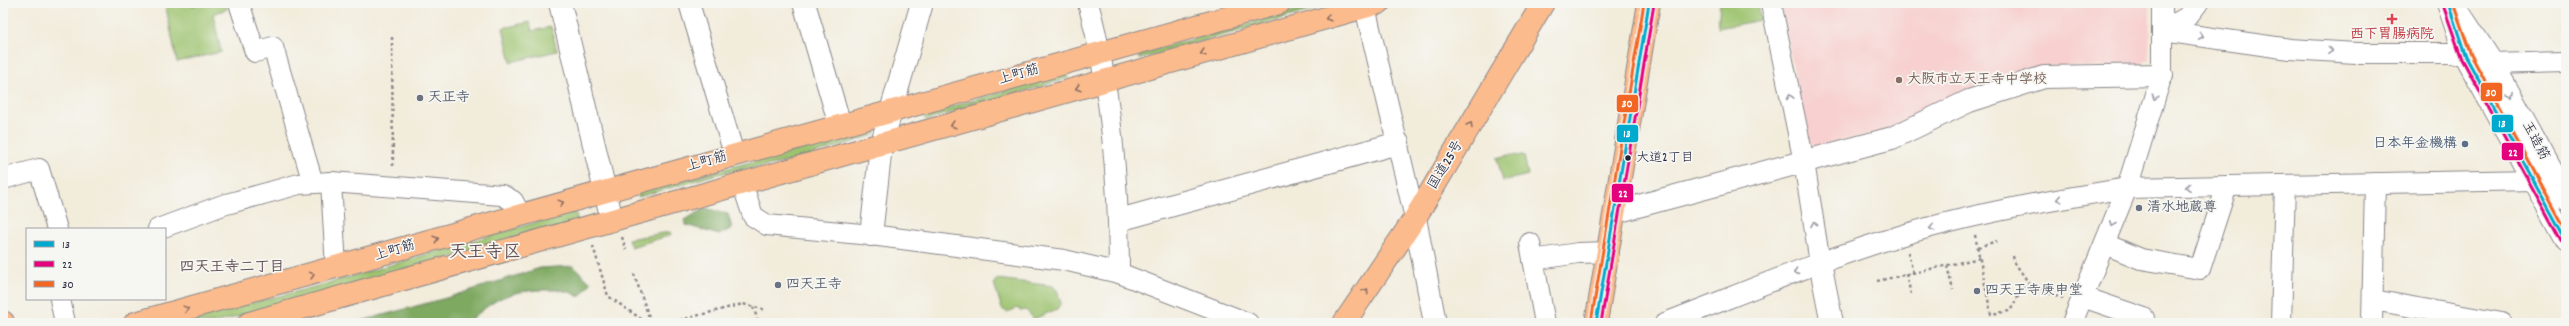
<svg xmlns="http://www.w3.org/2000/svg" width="2569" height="326" font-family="Dekko,'Klee One',sans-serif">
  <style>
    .built { fill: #f7d0cf }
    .green { fill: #9dc36e; stroke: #607254 }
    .forest { fill: #7ea961; stroke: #50664e }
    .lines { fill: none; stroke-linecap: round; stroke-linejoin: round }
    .minor-casing { stroke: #8a878b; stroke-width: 22 }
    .tertiary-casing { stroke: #8a878b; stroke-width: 24 }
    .primary-casing { stroke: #8a878b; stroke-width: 24 }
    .trunk-casing { stroke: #8a878b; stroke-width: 24 }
    .path { stroke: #8a878b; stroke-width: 2.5; stroke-dasharray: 3 3; stroke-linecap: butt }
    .minor { stroke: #fff; stroke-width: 20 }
    .tertiary { stroke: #fff; stroke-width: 22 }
    .primary { stroke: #fbbb8c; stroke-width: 22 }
    .trunk { stroke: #fbbb8c; stroke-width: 22 }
    .bus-1-casing { stroke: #f6f6f2; stroke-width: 6 }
    .bus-2-casing { stroke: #f6f6f2; stroke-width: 6 }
    .bus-3-casing { stroke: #f6f6f2; stroke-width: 6 }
    .bus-1 { stroke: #00a9ce; stroke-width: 3 }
    .bus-2 { stroke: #e5007d; stroke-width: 3 }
    .bus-3 { stroke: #f26522; stroke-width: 3 }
    .oneway { stroke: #8e6e64 }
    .oneway2 { stroke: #9c9ca7 }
    .health-dot { fill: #e0444e; stroke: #f6f6f2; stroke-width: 1.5 }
    .education-dot { fill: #8d6e63; stroke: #f6f6f2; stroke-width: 1.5 }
    .worship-dot { fill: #6b7280; stroke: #f6f6f2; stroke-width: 1.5 }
    .service-dot { fill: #5c6f8a; stroke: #f6f6f2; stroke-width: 1.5 }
    .bus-dot { fill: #22223b; stroke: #f6f6f2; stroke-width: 1.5 }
    .labels { text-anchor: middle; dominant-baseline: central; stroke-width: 3.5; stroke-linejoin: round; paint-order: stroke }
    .bus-label { font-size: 13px; fill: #22223b; stroke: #f6f6f2; text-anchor: start }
    .health-label { font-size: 14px; font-weight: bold; fill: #be3a42; stroke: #f6f6f2 }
    .street-label { font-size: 14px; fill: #22223b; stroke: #f6f6f2 }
    .education-label { font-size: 14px; font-weight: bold; fill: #785e54; stroke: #f6f6f2; text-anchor: start }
    .worship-label { font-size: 14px; font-weight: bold; fill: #5b616d; stroke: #f6f6f2; text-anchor: start }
    .service-label { font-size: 14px; font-weight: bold; fill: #4e5e75; stroke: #f6f6f2; text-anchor: end }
    .neighbourhood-label { font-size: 15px; font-weight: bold; fill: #655053; stroke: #f6f6f2 }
    .district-label { font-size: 18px; font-weight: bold; fill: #655053; stroke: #f6f6f2 }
    .line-badge { stroke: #f6f6f2; stroke-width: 1.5 }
    .badge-label { font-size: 11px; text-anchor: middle; font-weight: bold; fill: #fff }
  </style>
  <rect width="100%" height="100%" fill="#f6f6f2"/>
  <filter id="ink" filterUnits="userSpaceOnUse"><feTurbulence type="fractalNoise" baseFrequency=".025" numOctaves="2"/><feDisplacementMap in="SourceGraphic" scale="8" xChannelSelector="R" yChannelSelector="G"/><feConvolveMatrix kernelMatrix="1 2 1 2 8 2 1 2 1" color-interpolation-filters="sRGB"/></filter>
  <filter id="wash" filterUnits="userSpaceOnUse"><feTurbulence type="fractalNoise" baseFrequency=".012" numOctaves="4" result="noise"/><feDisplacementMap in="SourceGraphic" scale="16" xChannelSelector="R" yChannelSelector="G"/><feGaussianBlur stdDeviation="0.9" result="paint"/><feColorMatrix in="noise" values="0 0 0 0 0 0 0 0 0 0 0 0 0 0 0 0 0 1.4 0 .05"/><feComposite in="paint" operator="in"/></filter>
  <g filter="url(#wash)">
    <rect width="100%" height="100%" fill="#f2ecdb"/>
    <path class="built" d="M1781,3H2150L2149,59L2137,68L2046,66L1891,129L1814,147L1807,140Z"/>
    <g class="green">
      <path d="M165,3H191L192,6L205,3H225L227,9L213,14L221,52L177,62Z"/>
      <path d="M1322,3H1337L1139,59V54Z"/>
      <path d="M1720,3H1758L1761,20L1718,28Z"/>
      <path d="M530,22L532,31L551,27L557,51L511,62L503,28Z"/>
      <path d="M1068,73L1069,78L927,120L924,118L926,114Z"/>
      <path d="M872,130H876L875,135L788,162L717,174L638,197L637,192Z"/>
      <path d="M1509,155L1524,156L1528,175L1503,181L1497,158Z"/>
      <path d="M575,211L578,222L215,323H173L318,286Z"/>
      <path d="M670,232L671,235L631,247L628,239Z"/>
      <path d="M997,279L1053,286L1057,290L1061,303L1057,309L1034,319L1026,310L1020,311L1018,308L1007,312L1002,309L994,283Z"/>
    </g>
    <g class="forest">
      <path d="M706,208L728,214L732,228L719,235L686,225L684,220Z"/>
      <path d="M573,266L591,283L579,297C567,289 558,290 544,290C506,291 495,299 467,323H353L446,298L540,268Z"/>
    </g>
  </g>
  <g filter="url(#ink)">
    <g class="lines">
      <defs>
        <g id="minor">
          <path d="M239,3L255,52L273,47L313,183"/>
          <path d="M689,3L734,154"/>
          <path d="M1088,3C1111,85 1119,188 1119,273"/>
          <path d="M1364,3L1415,218"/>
          <path d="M1771,3L1804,162L1820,263"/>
          <path d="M2163,31L2290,49L2356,53H2453L2493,64L2566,62"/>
          <path d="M2163,31L2187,17L2198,3"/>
          <path d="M3,179L39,169L57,229"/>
          <path d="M331,182L336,268"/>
          <path d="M742,183L753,216L767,225L871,235L1064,260L1119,273L1248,323"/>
          <path d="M158,229L223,205L299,184L331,182L502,195L513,201L520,214"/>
          <path d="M1530,243L1545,323"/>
          <path d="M2105,244L2141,259L2200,269L2227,186"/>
          <path d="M1533,260L1578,253L1609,252"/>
          <path d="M2083,297L2144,318L2143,323"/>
          <path d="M60,299L65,323"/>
          <path d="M2373,300L2502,323"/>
          <path d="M1665,323C1743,293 1822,259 1903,235C1975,213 2053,200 2127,188L2534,180"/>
          <path d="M2072,323L2127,188L2162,75V3"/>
          <path d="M2281,323L2285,185"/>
          <path d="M2372,323L2375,183"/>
        </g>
        <g id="tertiary">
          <path d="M560,3L612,220"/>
          <path d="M804,3L840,125"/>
          <path d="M2448,3L2466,57L2566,240"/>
          <path d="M2460,14L2493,64L2566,197"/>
          <path d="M1616,212L1892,138L1969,101L2044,77L2162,75"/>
          <path d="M1415,218L1435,323"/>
          <path d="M1119,220L1398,143"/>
          <path d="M871,235L881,146L922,3"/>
          <path d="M1820,263L1832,323"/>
        </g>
        <g id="primary">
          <path d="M3,322V323"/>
          <path d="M135,323L1279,3"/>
          <path d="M249,323L1379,3"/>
        </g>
        <g id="trunk">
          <path d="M1344,323L1415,218L1543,3"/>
          <path d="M1596,323L1649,3"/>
        </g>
      </defs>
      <use href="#minor" class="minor-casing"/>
      <use href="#tertiary" class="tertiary-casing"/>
      <use href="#primary" class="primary-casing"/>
      <use href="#trunk" class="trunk-casing"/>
      <g class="path">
        <path d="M392,37L393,169"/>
        <path d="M1975,235L1991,314L2010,311L2024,286L2030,285L2063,298"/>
        <path d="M622,237L626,250"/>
        <path d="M593,246L608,296L647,323"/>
        <path d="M1978,247L1997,241"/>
        <path d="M1908,252L1913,273"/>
        <path d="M2013,256L2015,263L2030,285"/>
        <path d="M1947,266L1953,290"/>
        <path d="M634,274L651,323"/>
        <path d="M1906,274L1911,294"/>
        <path d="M1877,281L1980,258"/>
        <path d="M753,307L759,323"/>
        <path d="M668,323L743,304L766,310"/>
        <path d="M1044,323L1051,321L1052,323"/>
      </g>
      <use href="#minor" class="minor"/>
      <use href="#tertiary" class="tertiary"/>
      <use href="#primary" class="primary"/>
      <use href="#trunk" class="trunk"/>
      <defs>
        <g id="bus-1">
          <path d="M2448,3L2466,57L2566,240"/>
          <path d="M1596,323L1649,3"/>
        </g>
        <g id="bus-2">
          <path d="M2443,5L2462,59L2562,242"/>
          <path d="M1601,323L1654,4"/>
        </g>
        <g id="bus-3">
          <path d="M2453,3L2471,55L2566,230"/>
          <path d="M1591,322L1644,3"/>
        </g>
      </defs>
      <use href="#bus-1" class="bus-1-casing"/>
      <use href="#bus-2" class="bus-2-casing"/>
      <use href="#bus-3" class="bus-3-casing"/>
      <use href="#bus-1" class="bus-1"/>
      <use href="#bus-2" class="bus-2"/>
      <use href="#bus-3" class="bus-3"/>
    </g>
    <defs><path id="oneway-chevron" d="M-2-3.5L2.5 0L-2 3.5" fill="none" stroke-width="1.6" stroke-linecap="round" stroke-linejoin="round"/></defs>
    <g class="oneway">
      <use href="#oneway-chevron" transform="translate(1328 18) rotate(164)"/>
      <use href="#oneway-chevron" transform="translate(1203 53) rotate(164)"/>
      <use href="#oneway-chevron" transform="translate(1078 88) rotate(164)"/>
      <use href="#oneway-chevron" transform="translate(953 125) rotate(164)"/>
      <use href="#oneway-chevron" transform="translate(1470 125) rotate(-59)"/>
      <use href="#oneway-chevron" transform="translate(561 203) rotate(-15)"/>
      <use href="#oneway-chevron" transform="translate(436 239) rotate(-17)"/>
      <use href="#oneway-chevron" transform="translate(312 275) rotate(-15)"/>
      <use href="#oneway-chevron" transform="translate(1366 291) rotate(-56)"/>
      <use href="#oneway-chevron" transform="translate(186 309) rotate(-15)"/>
    </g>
    <g class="oneway2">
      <use href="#oneway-chevron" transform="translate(2201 36) rotate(8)"/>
      <use href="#oneway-chevron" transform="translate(2330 51) rotate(4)"/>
      <use href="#oneway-chevron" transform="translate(2511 95) rotate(62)"/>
      <use href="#oneway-chevron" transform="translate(1790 97) rotate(-102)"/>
      <use href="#oneway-chevron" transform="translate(2155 97) rotate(107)"/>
      <use href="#oneway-chevron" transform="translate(2188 187) rotate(179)"/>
      <use href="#oneway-chevron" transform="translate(2059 199) rotate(168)"/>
      <use href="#oneway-chevron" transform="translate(1814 224) rotate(-99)"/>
      <use href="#oneway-chevron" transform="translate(2113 224) rotate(112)"/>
      <use href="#oneway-chevron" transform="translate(1932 228) rotate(167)"/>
      <use href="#oneway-chevron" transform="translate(1796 272) rotate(159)"/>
    </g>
  </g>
  <path class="health-dot" d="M2390 13h4v4h4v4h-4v4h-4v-4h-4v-4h4z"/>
  <circle class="education-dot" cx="1899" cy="80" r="4"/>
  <g class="worship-dot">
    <circle cx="420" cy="98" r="4"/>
    <circle cx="2139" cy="208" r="4"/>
    <circle cx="778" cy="285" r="4"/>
    <circle cx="1977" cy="291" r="4"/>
  </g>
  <circle class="service-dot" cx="2465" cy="144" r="4"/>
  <circle class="bus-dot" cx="1628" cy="158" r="3.5"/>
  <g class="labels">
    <g class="bus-label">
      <text x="1636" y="158">大道2丁目</text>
    </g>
    <g class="health-label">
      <text x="2392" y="35">西下胃腸病院</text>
    </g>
    <g class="street-label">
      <text transform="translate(1019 75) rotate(-16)">上町筋</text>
      <text transform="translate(2535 141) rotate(62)">玉造筋</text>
      <text transform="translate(707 162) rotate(-16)">上町筋</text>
      <text transform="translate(1446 165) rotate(-59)">国道25号</text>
      <text transform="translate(395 251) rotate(-17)">上町筋</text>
    </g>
    <g class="education-label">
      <text x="1907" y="80">大阪市立天王寺中学校</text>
    </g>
    <g class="worship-label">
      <text x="428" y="98">天正寺</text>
      <text x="2147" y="208">清水地蔵尊</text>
      <text x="786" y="285">四天王寺</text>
      <text x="1985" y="291">四天王寺庚申堂</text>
    </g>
    <g class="service-label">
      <text x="2457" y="144">日本年金機構</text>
    </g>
    <g class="neighbourhood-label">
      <text x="232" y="268">四天王寺二丁目</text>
    </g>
    <g class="district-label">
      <text x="485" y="253">天王寺区</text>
    </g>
  </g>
  <g class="line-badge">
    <rect x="2480" y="82" width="23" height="20" rx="4" fill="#f26522"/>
    <rect x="1616" y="94" width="23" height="19" rx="4" fill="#f26522"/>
    <rect x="2491" y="114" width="23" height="19" rx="4" fill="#00a9ce"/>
    <rect x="1616" y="124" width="23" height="19" rx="4" fill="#00a9ce"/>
    <rect x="2501" y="142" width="23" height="19" rx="4" fill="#e5007d"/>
    <rect x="1611" y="183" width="23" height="20" rx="4" fill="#e5007d"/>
  </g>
  <g class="badge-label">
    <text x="2491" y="96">30</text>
    <text x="1627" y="107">30</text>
    <text x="2502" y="127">13</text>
    <text x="1627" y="137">13</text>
    <text x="2513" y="156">22</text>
    <text x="1623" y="197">22</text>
  </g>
  <rect width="2569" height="326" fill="none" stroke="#f6f6f2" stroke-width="16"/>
  <rect x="26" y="228" width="140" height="72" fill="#f6f6f2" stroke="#a1a1a9"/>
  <rect x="34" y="241" width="20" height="6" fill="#00a9ce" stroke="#a1a1a9"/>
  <text x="62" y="248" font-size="12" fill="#22223b">13</text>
  <rect x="34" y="261" width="20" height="6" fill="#e5007d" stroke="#a1a1a9"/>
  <text x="62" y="268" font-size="12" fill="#22223b">22</text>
  <rect x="34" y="281" width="20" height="6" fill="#f26522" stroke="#a1a1a9"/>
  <text x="62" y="288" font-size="12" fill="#22223b">30</text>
</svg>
